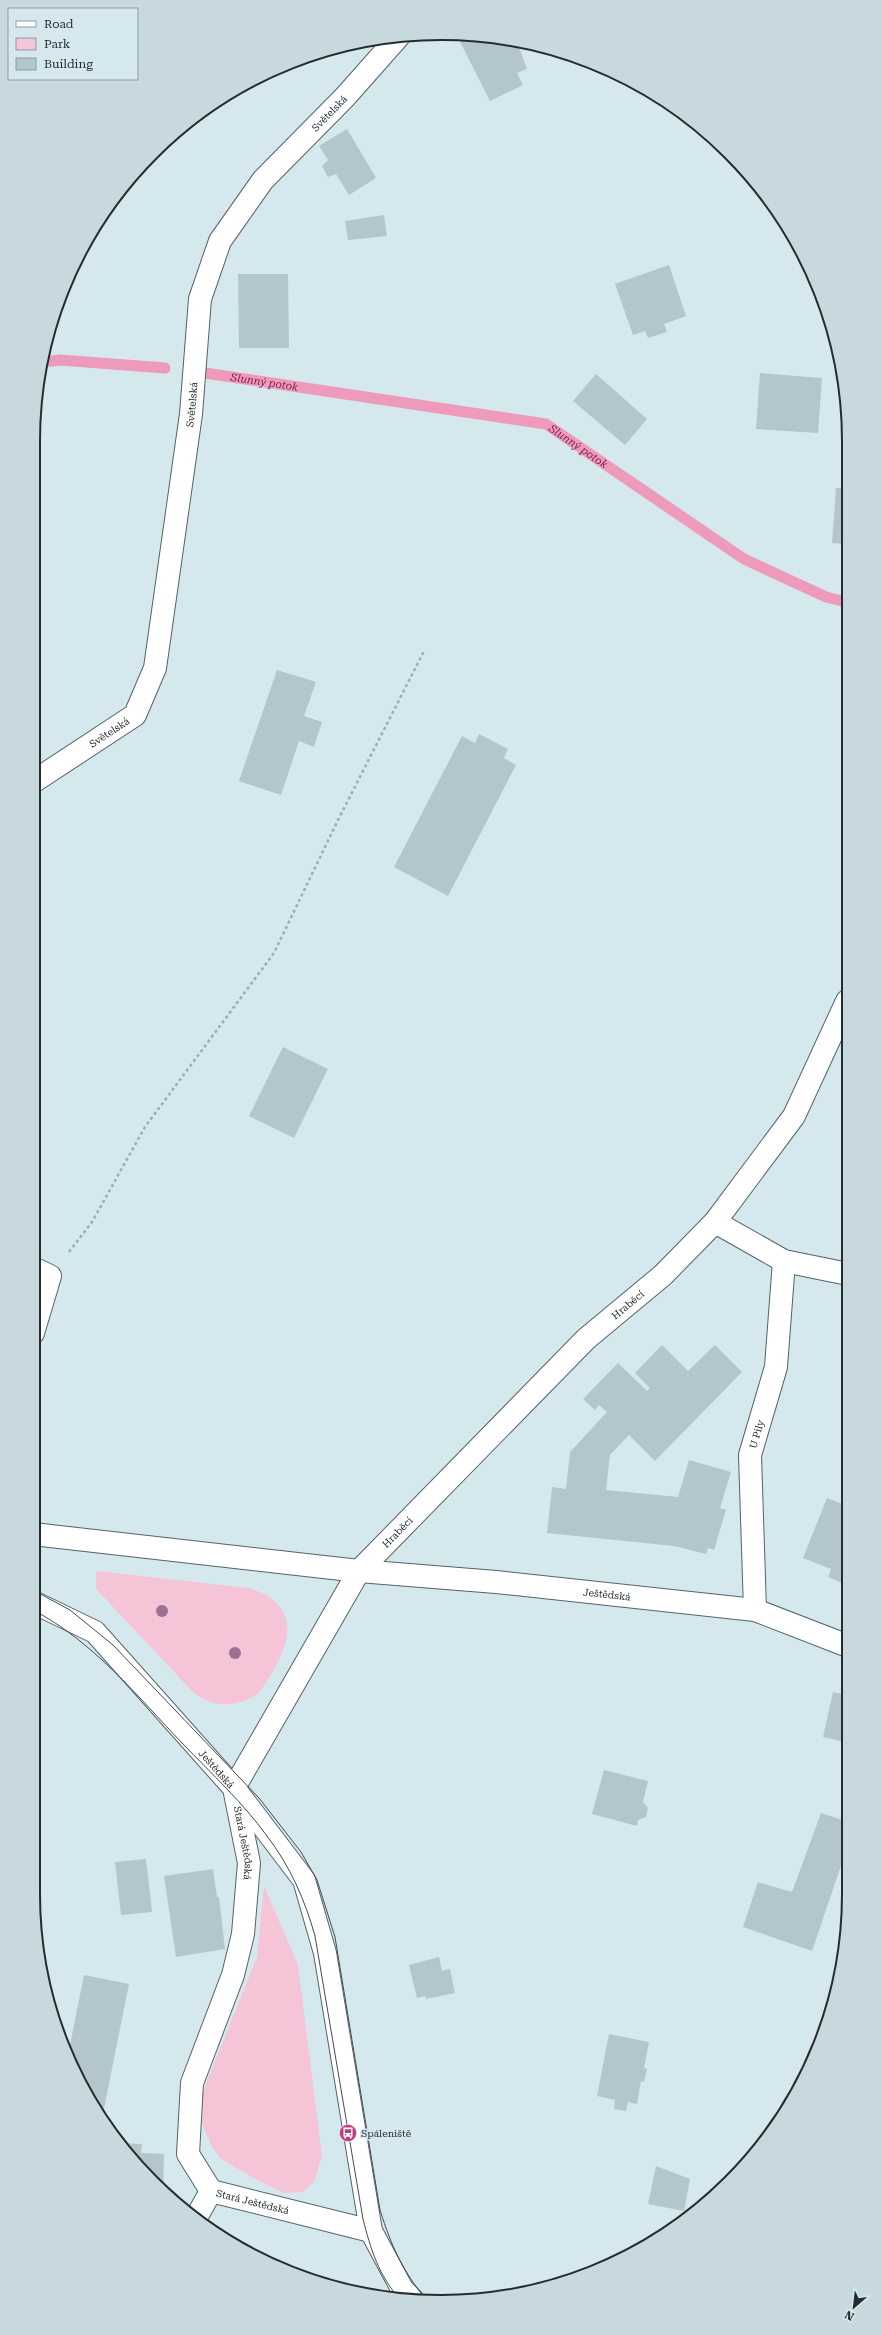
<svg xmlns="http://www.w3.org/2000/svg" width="882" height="2335" font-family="'Roboto Serif',serif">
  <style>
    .green { fill: #f5c5d7 }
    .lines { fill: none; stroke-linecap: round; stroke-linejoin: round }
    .stream { stroke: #ed9abb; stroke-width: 11 }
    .building { fill: #b3c6cc }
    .minor-casing { stroke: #536369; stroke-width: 24 }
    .tertiary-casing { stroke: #536369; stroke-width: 24 }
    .path { stroke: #9dacb1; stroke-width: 2.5; stroke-dasharray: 3 3; stroke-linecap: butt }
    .minor { stroke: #fff; stroke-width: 22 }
    .tertiary { stroke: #fff; stroke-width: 22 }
    .tram { stroke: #424b4e; stroke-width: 1 }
    .tree { fill: #9d7190 }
    .labels { text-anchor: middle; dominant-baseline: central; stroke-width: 3; stroke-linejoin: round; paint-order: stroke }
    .street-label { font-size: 10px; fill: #252c2f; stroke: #d5e8ee }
    .poi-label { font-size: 10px; fill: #252c2f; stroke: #d5e8ee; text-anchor: start }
    .water-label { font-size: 11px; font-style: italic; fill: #7d1e4e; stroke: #d5e8ee }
    .rim { fill: none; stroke: #252c2f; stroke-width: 2 }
  </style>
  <rect width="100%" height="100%" fill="#d5e8ee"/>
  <g class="green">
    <path d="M96,1571L249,1588C295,1602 295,1634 273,1671C268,1679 261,1693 253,1697C243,1703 225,1706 214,1703C208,1702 201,1697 195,1694L96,1589Z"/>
    <path d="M264,1886L298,1965L322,2156L314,2182L303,2192L284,2193L259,2181L221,2159L212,2147L202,2124L201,2096L257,1957Z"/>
  </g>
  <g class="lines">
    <g class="stream">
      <path d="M43,362L60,360L165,368"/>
      <path id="s1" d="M205,373L546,424L744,559L826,597L846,602"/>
    </g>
  </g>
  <g class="building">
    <path d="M456,34H468L517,42L527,69L517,73L523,85L490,101Z"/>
    <path d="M347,129L376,178L349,195L336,174L328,177L322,166L328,160L319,146Z"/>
    <path d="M384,215L387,236L348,240L345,221Z"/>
    <path d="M669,265L686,316L664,324L667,332L648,338L645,331L633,335L615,284Z"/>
    <path d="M238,274H288L289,348H239Z"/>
    <path d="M760,373L822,378L818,433L756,429Z"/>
    <path d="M596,374L647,419L625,445L573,401Z"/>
    <path d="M836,488H846V544L832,543Z"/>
    <path d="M277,670L316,682L304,716L322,722L314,747L299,741L281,795L239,781Z"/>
    <path d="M479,734L508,749L504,758L516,765L448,896L394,867L462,736L475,743Z"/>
    <path d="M283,1047L328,1069L294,1138L249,1116Z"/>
    <path d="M662,1345L688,1371L715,1345L742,1372L655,1461L629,1435L610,1455L606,1490L678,1497L689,1460L731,1472L720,1508L726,1510L714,1550L708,1548L706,1554L674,1546L547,1533L552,1487L566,1489L570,1452L607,1412L599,1405L595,1410L583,1399L618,1363L647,1391L650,1388L635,1373Z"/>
    <path d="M827,1498L848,1506V1596L843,1594L846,1585L828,1577L831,1569L803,1558Z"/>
    <path d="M833,1692L849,1695V1743L823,1737Z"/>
    <path d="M604,1770L648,1781L643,1802L648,1808L646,1817L638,1820L637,1826L592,1814Z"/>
    <path d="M821,1813L849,1822V1842L812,1951L743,1927L758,1882L792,1892Z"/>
    <path d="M146,1859L152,1912L121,1915L115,1862Z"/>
    <path d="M213,1869L217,1897H219L225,1949L176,1957L164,1876Z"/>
    <path d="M439,1957L442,1971L450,1969L455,1993L426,1999L425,1996L417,1998L409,1965Z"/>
    <path d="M84,1975L129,1984L102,2118L88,2098L68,2055Z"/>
    <path d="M609,2034L649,2042L644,2068L647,2069L644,2082L641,2081L637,2104L628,2102L626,2111L614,2109L615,2100L597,2096Z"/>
    <path d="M120,2143L142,2144L141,2153L164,2154L163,2192L134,2163Z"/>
    <path d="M656,2166L690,2179L684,2211L648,2204Z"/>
  </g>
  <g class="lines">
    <defs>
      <g id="minor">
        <path id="s2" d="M33,782L135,715L155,668L191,414L200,299L220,241L263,180L345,97L399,36"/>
        <path d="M715,1222L784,1261L848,1274"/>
        <path d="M33,1268L50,1276L33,1333"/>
        <path id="s3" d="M33,1602L95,1632L234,1788L304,1880L325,1953L371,2231L402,2289L412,2299"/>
        <path id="s4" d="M755,1610L750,1455L776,1367L784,1261"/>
        <path id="s5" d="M234,1788L359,1571L586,1339L663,1275L715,1222L794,1116L847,1001"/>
        <path id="s6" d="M235,1793L249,1863L243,1934L233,1975L192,2083L188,2154L211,2191L371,2231"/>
        <path d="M196,2218L211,2191"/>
      </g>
      <g id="tertiary">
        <path id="s7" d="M33,1534L359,1571L496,1582L755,1610L848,1646"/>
      </g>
    </defs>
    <use href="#minor" class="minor-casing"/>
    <use href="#tertiary" class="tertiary-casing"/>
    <path class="path" d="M69,1252L92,1222L145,1127L274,953L337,822L424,651"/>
    <use href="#minor" class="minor"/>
    <use href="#tertiary" class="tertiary"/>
    <g class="tram">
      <path d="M33,1590L70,1610L113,1645L259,1798L301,1852L317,1880L335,1937L380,2210C392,2248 402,2269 426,2300"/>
      <path d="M33,1610C93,1641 137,1696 183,1744C212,1774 243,1803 267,1836C290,1866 305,1900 315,1936L363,2219C370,2247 379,2277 400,2299"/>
    </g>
  </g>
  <g class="tree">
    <circle cx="162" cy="1611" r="6"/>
    <circle cx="235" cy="1653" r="6"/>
  </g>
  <defs>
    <symbol id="bus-disc" viewBox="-11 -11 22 22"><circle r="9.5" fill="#c03a7c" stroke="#d5e8ee"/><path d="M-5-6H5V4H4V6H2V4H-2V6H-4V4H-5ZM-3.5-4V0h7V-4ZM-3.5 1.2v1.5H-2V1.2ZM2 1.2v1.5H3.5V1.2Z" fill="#fff"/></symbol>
  </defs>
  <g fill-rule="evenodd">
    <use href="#bus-disc" x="338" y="2123" width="20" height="20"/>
  </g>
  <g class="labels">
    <g class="street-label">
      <text stroke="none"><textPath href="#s2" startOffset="775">Světelská</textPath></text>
      <text stroke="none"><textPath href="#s2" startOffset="439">Světelská</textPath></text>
      <text stroke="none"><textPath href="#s2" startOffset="91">Světelská</textPath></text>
      <text stroke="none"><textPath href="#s5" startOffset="629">Hraběcí</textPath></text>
      <text stroke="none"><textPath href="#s4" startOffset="177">U Pily</textPath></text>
      <text stroke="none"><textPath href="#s5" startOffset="305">Hraběcí</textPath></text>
      <text stroke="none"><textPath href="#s7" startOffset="577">Ještědská</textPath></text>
      <text stroke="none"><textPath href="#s3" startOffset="252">Ještědská</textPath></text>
      <text stroke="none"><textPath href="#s6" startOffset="51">Stará Ještědská</textPath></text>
      <text stroke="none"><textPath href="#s6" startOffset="458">Stará Ještědská</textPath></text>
    </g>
    <g class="poi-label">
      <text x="361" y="2133">Spáleniště</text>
    </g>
    <g class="water-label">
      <text stroke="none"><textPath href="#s1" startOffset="60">Slunný potok</textPath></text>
      <text stroke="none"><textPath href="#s1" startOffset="384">Slunný potok</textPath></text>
    </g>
  </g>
  <path d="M0 0H882V2335H0ZM441 40H441A401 401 0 0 1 842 441V1894A401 401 0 0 1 441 2295H441A401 401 0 0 1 40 1894V441A401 401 0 0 1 441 40Z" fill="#c7d9df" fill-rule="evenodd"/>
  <path class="rim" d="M441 40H441A401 401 0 0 1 842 441V1894A401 401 0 0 1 441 2295H441A401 401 0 0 1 40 1894V441A401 401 0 0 1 441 40Z"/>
  <rect x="8" y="8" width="130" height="72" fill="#d5e8ee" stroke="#8f9da2"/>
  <rect x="16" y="21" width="20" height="6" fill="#ffffff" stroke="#8f9da2"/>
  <text x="44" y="28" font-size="12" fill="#252c2f">Road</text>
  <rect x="16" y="38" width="20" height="12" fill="#f5c5d7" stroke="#8f9da2"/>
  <text x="44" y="48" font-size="12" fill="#252c2f">Park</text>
  <rect x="16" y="58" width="20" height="12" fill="#b3c6cc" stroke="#8f9da2"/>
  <text x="44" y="68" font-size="12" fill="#252c2f">Building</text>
  <g transform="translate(854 2307) rotate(208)" stroke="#d5e8ee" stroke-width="3" paint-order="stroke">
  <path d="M0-3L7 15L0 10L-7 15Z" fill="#252c2f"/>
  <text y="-6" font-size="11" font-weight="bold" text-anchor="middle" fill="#252c2f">N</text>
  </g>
</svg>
